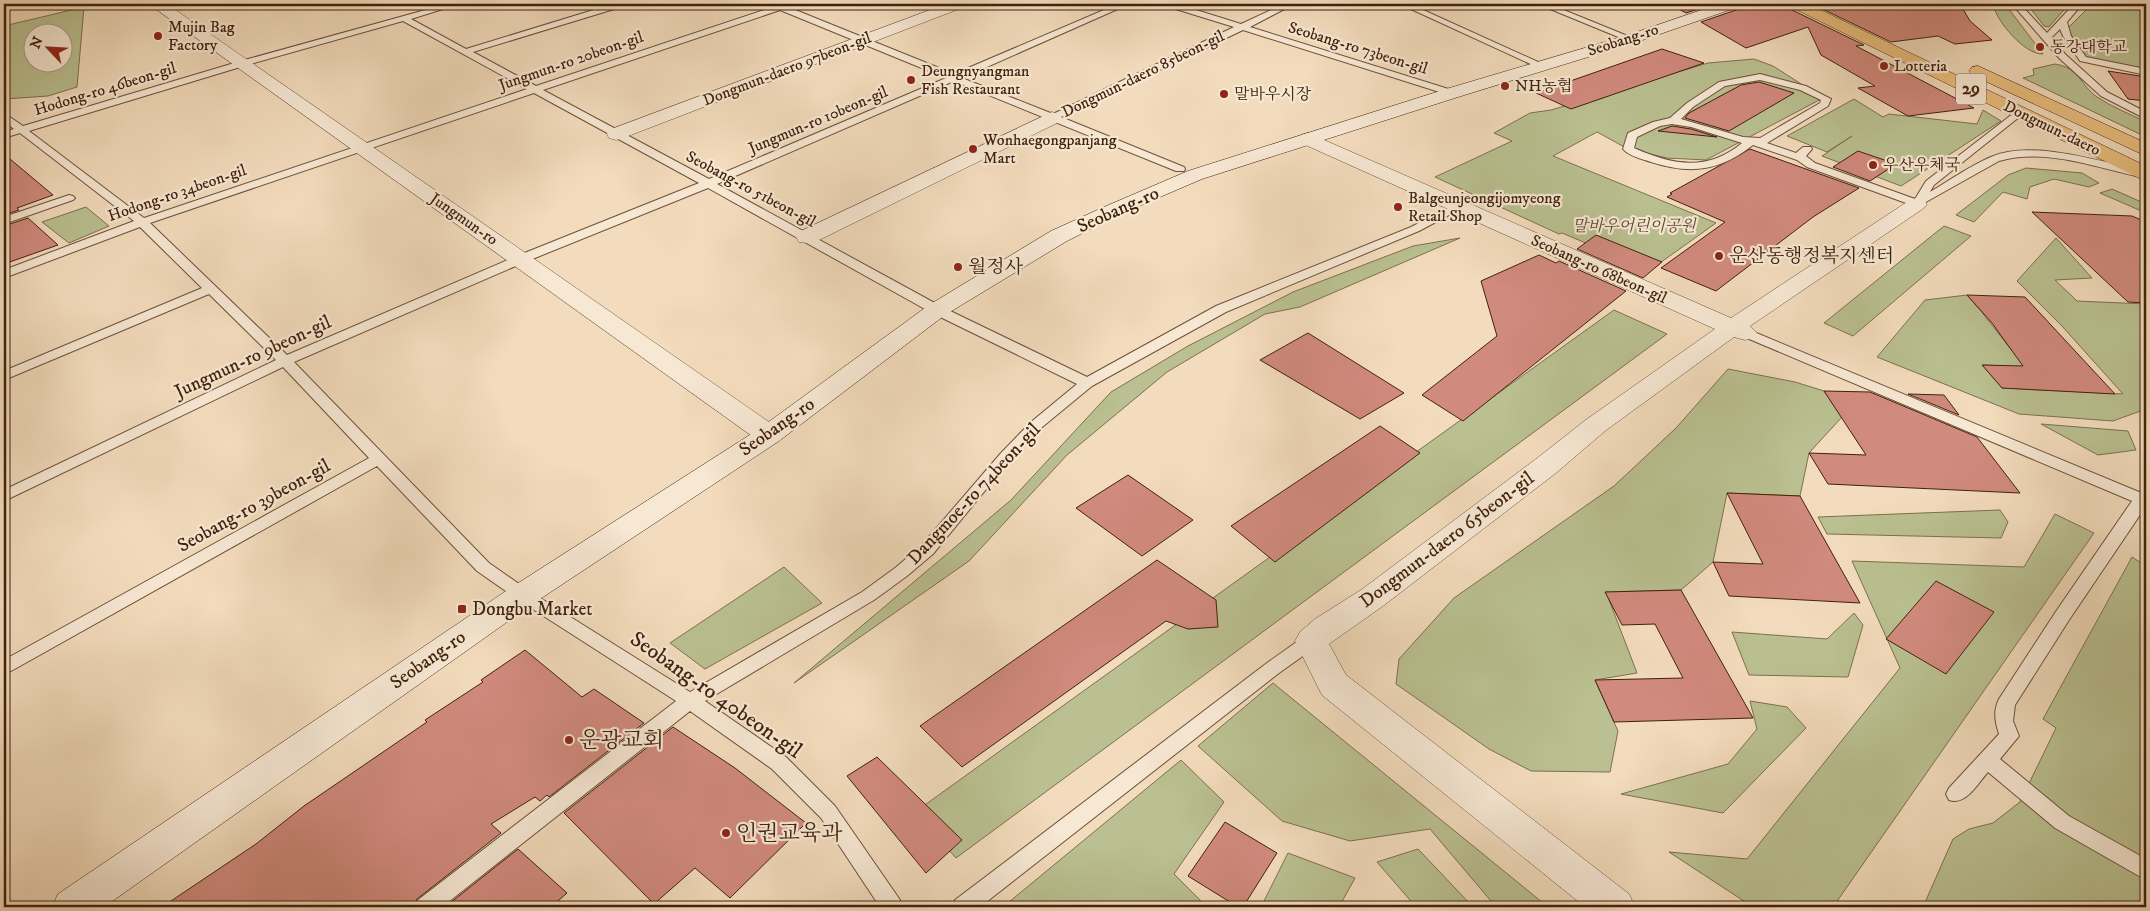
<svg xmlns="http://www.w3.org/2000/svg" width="2150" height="911" font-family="'IM FELL DW Pica','Noto Serif KR',serif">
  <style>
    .green { fill: #bac091; stroke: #7d704e; fill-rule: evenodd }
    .building { fill: #d18a7e; stroke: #40210c }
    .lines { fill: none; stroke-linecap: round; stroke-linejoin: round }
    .service-casing { stroke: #6d5038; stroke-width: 2 }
    .minor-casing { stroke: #6d5038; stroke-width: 1 }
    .secondary-casing { stroke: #40210c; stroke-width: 1 }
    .primary-casing { stroke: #40210c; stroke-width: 1 }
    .service { fill: #f7e8d4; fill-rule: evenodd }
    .minor { fill: #f7e8d4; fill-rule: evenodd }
    .secondary { fill: #f7e8d4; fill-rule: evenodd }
    .primary { fill: #eabe7e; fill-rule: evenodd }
    .poi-dot { fill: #8f2418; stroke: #f7e8d4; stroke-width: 2 }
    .labels { text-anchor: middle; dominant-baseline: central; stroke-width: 4.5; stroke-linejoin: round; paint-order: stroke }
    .far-poi-label { font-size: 16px; fill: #40210c; stroke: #f7e8d4; text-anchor: start }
    .far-street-label { font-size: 16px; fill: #40210c; stroke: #f7e8d4 }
    .far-park-label { font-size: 16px; font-style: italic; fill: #5e492d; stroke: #f7e8d4 }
    .shield { fill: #f7e8d4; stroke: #775d48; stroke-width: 1 }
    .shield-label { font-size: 18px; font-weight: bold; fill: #40210c }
    .street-label { font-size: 19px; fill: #40210c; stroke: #f7e8d4 }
    .poi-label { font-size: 19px; fill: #40210c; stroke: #f7e8d4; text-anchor: start }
    .near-street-label { font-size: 22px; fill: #40210c; stroke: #f7e8d4 }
    .near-poi-label { font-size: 22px; fill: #40210c; stroke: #f7e8d4; text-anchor: start }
  </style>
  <rect width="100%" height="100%" fill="#f3dcbd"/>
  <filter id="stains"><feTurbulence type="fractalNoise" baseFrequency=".004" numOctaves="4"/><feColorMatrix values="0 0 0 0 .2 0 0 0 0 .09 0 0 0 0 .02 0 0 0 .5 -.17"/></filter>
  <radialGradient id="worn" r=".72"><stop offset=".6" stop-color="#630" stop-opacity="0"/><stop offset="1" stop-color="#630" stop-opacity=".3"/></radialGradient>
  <g class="green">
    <path d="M1993,4H2005L2043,54C2025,55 1996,21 1993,4Z"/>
    <path d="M2027,4H2069L2049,27L2044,26Z"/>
    <path d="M2092,4H2117L2146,10V71L2088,59L2067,29Z"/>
    <path d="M84,7L77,87L48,96L4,99V26ZM32,32H62V62H32Z"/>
    <path d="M1754,59L1773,66L1823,98L1706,160L1667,158L1628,149L1597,132L1553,156L1716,223L1650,270L1562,233L1559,234L1435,177L1512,141L1494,133L1530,113L1551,110L1708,63Z"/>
    <path d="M2055,64C2080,68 2080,85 2097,97C2112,107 2130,114 2146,122V137L2023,78L2034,75L2033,69Z"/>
    <path d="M1854,99L1883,117L1889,114L1977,124L1983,110L2001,121L1901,186L1822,156L1852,136L1827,152L1787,136Z"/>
    <path d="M2026,168L2082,173L2099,183L2089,187L2054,179L2030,187L2027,199L2003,192L1974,222L1956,215L2008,175Z"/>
    <path d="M2112,189L2146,204V213L2100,193Z"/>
    <path d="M86,207L109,226L69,243L42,222Z"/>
    <path d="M1944,226L1971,236L1853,336L1824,323Z"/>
    <path d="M1460,238L1300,307L1265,314L1167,372L1067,455L969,561L794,683L1011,500L1111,392L1188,346L1293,292L1413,246Z"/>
    <path d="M2056,238L2092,278L2055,280L2077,301L2146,304V409L2113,421L2019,414L1877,357L1925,300L1967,295C1988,318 2005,343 2025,367L1983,365L2002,388L2123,394L2061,325L2017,281Z"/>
    <path d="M1614,310L1667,334L956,858L915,812Z"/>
    <path d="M1728,369L1795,382L1824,391L1842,417L1809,453L1800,496L1727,493L1713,562L1681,590L1606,592L1637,673L1595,680L1618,731L1610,772L1531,771L1489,749L1396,684L1399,659L1454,598L1614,486L1676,428Z"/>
    <path d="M2041,424L2128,431L2136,450L2098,455Z"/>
    <path d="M2000,510L2008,522L2001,538L1827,534L1818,517Z"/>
    <path d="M2055,514L2094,533L1833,907H1753L1669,852L1747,859L1900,668L1852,561L2024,567Z"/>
    <path d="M2132,557L2146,566V861L2124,850L2146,880V907H1923L1953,839L1969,829L1993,823L2020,802L2056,728L2043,719Z"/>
    <path d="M784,567L822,603L705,669L670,643Z"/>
    <path d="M1854,613L1863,625L1848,677L1749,675L1732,632L1827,639Z"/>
    <path d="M1273,683L1548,907H1496L1430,829L1350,841L1282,821L1198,746Z"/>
    <path d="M1750,701L1787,707L1806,728L1723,813L1621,794L1728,764L1757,729Z"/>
    <path d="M1181,760L1224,802L1174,874L1207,907H1003Z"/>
    <path d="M1418,849L1473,907H1416L1377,862Z"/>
    <path d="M1288,853L1355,878L1339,907H1261Z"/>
  </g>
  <g class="building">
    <path d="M1670,4H1714L1686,13Z"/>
    <path d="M1743,4H1786L1790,9L1864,45L1856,46L1974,108L1908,116L1858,88L1875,86L1821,55L1808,27L1746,48L1701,22L1739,9Z"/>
    <path d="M1812,4H1960L1970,21L1992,40L1955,44L1938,36L1891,42Z"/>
    <path d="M1662,49L1704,63L1571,109L1536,93Z"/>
    <path d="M2108,71L2146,77V101L2128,99Z"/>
    <path d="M1759,82L1794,93L1729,131L1685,118L1689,113L1741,85Z"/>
    <path d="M1672,126L1691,129L1717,137L1658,131Z"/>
    <path d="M1750,149L1859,188L1813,217L1716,291L1661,268L1725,222L1667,197L1672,194L1670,193Z"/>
    <path d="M1858,151L1896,164L1870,181L1833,167Z"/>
    <path d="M4,154L53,195L17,208L19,210L4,215Z"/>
    <path d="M2032,212L2132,216L2146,222V303L2128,302Z"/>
    <path d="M28,218L58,245L4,264V226Z"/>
    <path d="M1596,235L1662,262L1643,278L1577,249Z"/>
    <path d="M1539,255L1556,263L1559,261L1626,291L1463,421L1422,395L1497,336L1481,281Z"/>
    <path d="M1967,295L2025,297L2115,394L2002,388L1982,365L2023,366L1992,323Z"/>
    <path d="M1308,333L1404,393L1360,419L1260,360Z"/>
    <path d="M1824,391L1870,392L1977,437L2020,493L1828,484L1809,453L1866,455Z"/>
    <path d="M1908,394L1944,395L1959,415Z"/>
    <path d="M1380,426L1420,453L1275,562L1231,526Z"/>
    <path d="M1128,475L1193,520L1142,556L1076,508Z"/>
    <path d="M1727,493L1800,496L1860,603L1729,596L1713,562L1763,564Z"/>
    <path d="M1157,560L1216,600L1218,627L1188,629L1166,621L962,767L920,726Z"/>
    <path d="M1936,581L1994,612L1946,674L1886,639Z"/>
    <path d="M1681,590L1753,718L1614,722L1595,680L1683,678L1655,624L1622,625L1605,592Z"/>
    <path d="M525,650L582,697L594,689L644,723L549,797L547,795L540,801L535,797L491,824L501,833L417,899L413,907H162L256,844L304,806L427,722L425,720L483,682L481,680Z"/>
    <path d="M673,727L735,768L806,823L730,898L695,868L654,904L564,813Z"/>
    <path d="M877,757L962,840L926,873L847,776Z"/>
    <path d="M1225,822L1277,853L1243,907H1238L1188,876Z"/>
    <path d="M518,849L567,893L551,907H445Z"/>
  </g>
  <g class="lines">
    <defs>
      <g id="service">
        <path d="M447,4H459L411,19L466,49L613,4H625L624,6L473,52L536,86L773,7L776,4H794L788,7L954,74L1118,4H1129L962,78L1053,114L1234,27L1166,6L1165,4H1177L1241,24L1284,4H1294L1250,27L1455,91V95H1449L1243,30L1061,117L1184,167L1185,169L1184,171H1176L954,81L717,184L942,307L1087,377L1216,306L1411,227L1454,205H1462L1464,207L1419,231L1226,312L1092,386L1041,428L1011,459L933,554L907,576L874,600L705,701L786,757L835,806L900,900L903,907H880L821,818L772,769L690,711L442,907H415L418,900L676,701L517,599L477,571L377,466L4,675V660L369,458L283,367L4,501V490L276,360L209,294L4,380V371L202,288L140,227L4,278V270L134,221L20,133L4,138V132L14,129L4,121V113L23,126L241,61ZM780,10L946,78L709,179L543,90ZM403,21L527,89L144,218L29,131L247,65ZM534,93L699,183L517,256L287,355L150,223ZM708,188L932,313L1077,384L1031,422L1001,453L921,546L895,568L862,592L690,692L529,591L489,563L294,362L525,262Z"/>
        <path d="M1400,4H1410L1547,66L1545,68H1539Z"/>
        <path d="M1538,4H1549L1635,39L1634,41H1628Z"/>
        <path d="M2012,4H2020L2047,33L2074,4H2082L2067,22L2071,36L2086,57L2146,69V75L2080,61L2063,36L2060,29L2051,38L2066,55L2107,92L2146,112V119L2101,96L2060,59Z"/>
        <path d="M1760,74L1806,86L1831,99L1828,106L1767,143L1796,153L1803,147H1811L1812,149L1806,156L1815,163L1915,199L1926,181L2019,109L2023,110V114L1934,185L1930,192C1950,180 1970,166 1991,157C2032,139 2103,162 2146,172V178C2099,169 2047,147 1999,161L1917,207L1807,167L1797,160L1753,145C1720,171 1691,175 1651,162C1642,159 1629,156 1623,149L1628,133L1653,122L1670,118L1687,103L1719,82ZM1760,80L1800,90L1821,100L1820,103L1760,138L1743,137L1681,119L1693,107L1725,86ZM1672,124L1691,127L1742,143C1707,172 1673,165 1634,148L1637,137L1660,126Z"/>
        <path d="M69,195L73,196L75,198L73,200L4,224V217Z"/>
        <path d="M1754,332L2139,492L2146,488V506L2069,620L2015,705L2013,721L2019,736L2000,759L2069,816L2146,859V880L2055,828L1988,772C1978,783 1966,806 1949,800L1946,794L1949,788L1999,734C1995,722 1993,711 1999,699L2057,610L2132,501L1749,339L1747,336L1749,333Z"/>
        <path d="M1311,634L1317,636L1320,641L1317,646L1279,673L980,907H952L955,900L1267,663L1305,636Z"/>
      </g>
      <g id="minor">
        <path d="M149,4H167L779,429L782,435L779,441L769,444L759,441Z"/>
        <path d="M946,4H967L964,7L623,138L616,140L609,138L607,134L609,130Z"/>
        <path d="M1052,112L1059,114L1061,118L1059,122L815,242L807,243L799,242L796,237L799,232Z"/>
        <path d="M1308,133L1731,318L1910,200L1917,198L1924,200L1927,204L1924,208L1750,326L1757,333L1754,338L1745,340L1734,337L1605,431L1556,473L1383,606L1329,644L1346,675L1629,894L1635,907H1585L1322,695L1295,641L1300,632L1315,619L1361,590L1536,459L1587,419L1715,329L1301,143L1298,139L1301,135Z"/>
      </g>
      <path id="secondary" d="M1719,4H1741L1738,7L1637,42L1458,97L1202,179L1118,215L1067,241L945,315L779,441L534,603L104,907H52L58,894L512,587L759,429L929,305L1051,231L1104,207L1188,171L1446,89L1625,36Z"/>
      <g id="primary">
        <path d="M1788,4H1808L2146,166V180L2139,178L1791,7Z"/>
        <path d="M1978,66L2146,143V156L1972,75L1969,71L1972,67Z"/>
      </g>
    </defs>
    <use href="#service" class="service-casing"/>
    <use href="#minor" class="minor-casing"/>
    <use href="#secondary" class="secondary-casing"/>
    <use href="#primary" class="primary-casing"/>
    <use href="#service" class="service"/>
    <use href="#minor" class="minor"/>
    <use href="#secondary" class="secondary"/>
    <use href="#primary" class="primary"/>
  </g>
  <g class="poi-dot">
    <circle cx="158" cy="36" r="5"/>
    <circle cx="2040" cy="47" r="5"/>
    <circle cx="1884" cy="66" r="5"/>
    <circle cx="911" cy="80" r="5"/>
    <circle cx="1505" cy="86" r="5"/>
    <circle cx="1224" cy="94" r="5"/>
    <circle cx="973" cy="149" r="5"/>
    <circle cx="1873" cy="165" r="5"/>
    <circle cx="1398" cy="207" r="5"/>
    <circle cx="1719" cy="256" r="5"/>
    <circle cx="958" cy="267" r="5"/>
    <rect x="457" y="604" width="10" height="10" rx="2.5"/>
    <circle cx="569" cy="740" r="5"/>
    <circle cx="726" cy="833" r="5"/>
  </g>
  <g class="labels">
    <g class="far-poi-label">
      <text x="168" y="27">Mujin Bag<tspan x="168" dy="18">Factory</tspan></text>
      <text x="2050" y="47">동강대학교</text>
      <text x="1894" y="66">Lotteria</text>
      <text x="921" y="71">Deungnyangman<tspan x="921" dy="18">Fish Restaurant</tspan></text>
      <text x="1515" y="86">NH농협</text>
      <text x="1234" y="94">말바우시장</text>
      <text x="983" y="140">Wonhaegongpanjang<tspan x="983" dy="18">Mart</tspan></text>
      <text x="1883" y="165">우산우체국</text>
      <text x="1408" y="198">Balgeunjeongijomyeong<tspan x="1408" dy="18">Retail Shop</tspan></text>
    </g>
    <g class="far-street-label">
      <text transform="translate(1623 40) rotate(-18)">Seobang-ro</text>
      <text transform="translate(1358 48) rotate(17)">Seobang-ro 73beon-gil</text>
      <text transform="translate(571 61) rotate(-19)">Jungmun-ro 20beon-gil</text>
      <text transform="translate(787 69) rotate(-21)">Dongmun-daero 97beon-gil</text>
      <text transform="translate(1143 74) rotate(-26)">Dongmun-daero 85beon-gil</text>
      <text transform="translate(105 89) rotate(-17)">Hodong-ro 46beon-gil</text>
      <text transform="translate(818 120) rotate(-23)">Jungmun-ro 10beon-gil</text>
      <text transform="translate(2052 128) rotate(26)">Dongmun-daero</text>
      <text transform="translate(751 189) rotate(28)">Seobang-ro 51beon-gil</text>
      <text transform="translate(177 193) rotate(-19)">Hodong-ro 34beon-gil</text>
      <text transform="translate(464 219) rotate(35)">Jungmun-ro</text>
      <text transform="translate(1599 269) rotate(24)">Seobang-ro 68beon-gil</text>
    </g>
    <g class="far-park-label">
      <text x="1634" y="226">말바우어린이공원</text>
    </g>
    <rect class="shield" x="1956" y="73.5" width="30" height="31" rx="4"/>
    <g class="shield-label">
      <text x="1971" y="89">29</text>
    </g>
    <g class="street-label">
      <text transform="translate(1118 210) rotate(-24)">Seobang-ro</text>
      <text transform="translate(253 357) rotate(-25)">Jungmun-ro 9beon-gil</text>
      <text transform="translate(777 427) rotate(-35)">Seobang-ro</text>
      <text transform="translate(974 494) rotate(-47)">Dangmoe-ro 74beon-gil</text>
      <text transform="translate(254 506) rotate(-29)">Seobang-ro 39beon-gil</text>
      <text transform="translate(1447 540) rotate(-37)">Dongmun-daero 65beon-gil</text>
      <text transform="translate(428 660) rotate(-35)">Seobang-ro</text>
    </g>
    <g class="poi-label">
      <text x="1729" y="256">운산동행정복지센터</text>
      <text x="968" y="267">월정사</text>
      <text x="472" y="609">Dongbu Market</text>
    </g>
    <g class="near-street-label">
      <text transform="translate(716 695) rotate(35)">Seobang-ro 40beon-gil</text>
    </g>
    <g class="near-poi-label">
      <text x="579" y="740">운광교회</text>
      <text x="736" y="833">인권교육과</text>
    </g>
  </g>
  <rect width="2150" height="911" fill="none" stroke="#f3dcbd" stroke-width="20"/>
  <rect x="5" y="5" width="2140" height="901" fill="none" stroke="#40210c" stroke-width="2.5"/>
  <rect x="10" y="10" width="2130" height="891" fill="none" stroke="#40210c"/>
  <g transform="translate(48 48) rotate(295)"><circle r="24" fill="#f7e8d4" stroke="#ae9884"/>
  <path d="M0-4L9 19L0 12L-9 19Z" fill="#8f2418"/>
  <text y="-8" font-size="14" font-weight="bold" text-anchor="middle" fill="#40210c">N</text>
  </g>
  <rect width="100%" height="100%" filter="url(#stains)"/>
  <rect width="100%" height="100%" fill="url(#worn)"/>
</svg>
